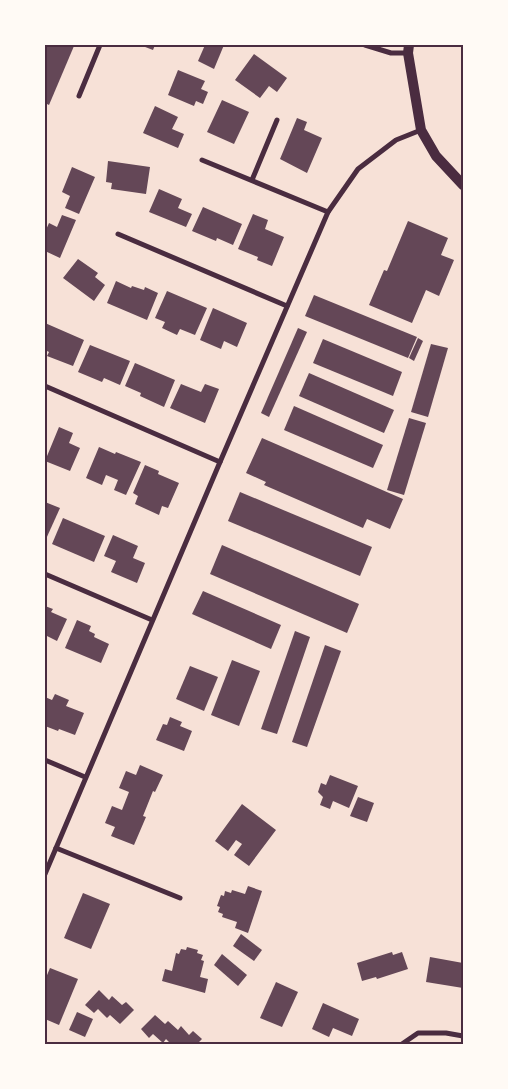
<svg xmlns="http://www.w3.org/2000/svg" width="508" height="1089" font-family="'Asap Condensed',sans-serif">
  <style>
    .building { fill: #644757 }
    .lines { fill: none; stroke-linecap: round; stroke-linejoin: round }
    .minor { stroke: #4a2c40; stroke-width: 5 }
    .secondary { stroke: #4a2c40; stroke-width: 10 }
    .neatline { fill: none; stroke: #4a2c40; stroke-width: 2 }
  </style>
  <rect width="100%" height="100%" fill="#f7e1d7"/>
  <g class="building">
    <path d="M46,45H71L74,46L49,105L45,103V48Z"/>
    <path d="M140,45H155L153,50Z"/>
    <path d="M205,45H224L214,69L198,61Z"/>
    <path d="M254,54L287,78L277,92L269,86L260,98L235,80Z"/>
    <path d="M178,70L205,81L201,89L208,92L203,104L196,101L194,106L168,95Z"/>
    <path d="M222,100L249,112L234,144L207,132Z"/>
    <path d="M155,106L178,117L172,129L184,134L178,148L143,133Z"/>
    <path d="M297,118L307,122L304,130L322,138L307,173L280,159Z"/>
    <path d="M108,161L150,167L146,194L111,189L112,183L106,182Z"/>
    <path d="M72,167L95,177L79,214L65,208L70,196L62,192Z"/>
    <path d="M159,189L182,199L178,208L192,214L186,227L149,212Z"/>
    <path d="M203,207L242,224L233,245L217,238L216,241L192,231Z"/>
    <path d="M253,214L268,220L265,229L284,237L272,266L257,260L258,257L238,249Z"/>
    <path d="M62,215L76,220L60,258L45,251V232L49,223L57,227Z"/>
    <path d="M408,221L448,238L441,255L454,260L439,296L426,290L412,323L369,305L384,270L387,271Z"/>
    <path d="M78,259L98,273L95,277L105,285L94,301L63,278Z"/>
    <path d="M116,281L131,288L132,286L144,290L145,287L158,293L147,320L107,303Z"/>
    <path d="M167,291L207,308L195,335L180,329L177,335L162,328L165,322L155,318Z"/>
    <path d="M314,295L417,337L408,358L305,316Z"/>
    <path d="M213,308L247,323L237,347L224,341L221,349L200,340Z"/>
    <path d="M45,323L84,340L73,366L47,356L49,352L45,350Z"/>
    <path d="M298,328L307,332L269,417L261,413Z"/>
    <path d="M418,338L423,341L414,361L409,358Z"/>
    <path d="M323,339L402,372L393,396L313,363Z"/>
    <path d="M431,344L448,348L428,417L411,412Z"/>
    <path d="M90,345L130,361L120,385L104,378L102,382L78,372Z"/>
    <path d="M135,363L175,380L164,407L140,396L141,393L125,386Z"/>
    <path d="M309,373L394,410L384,433L299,396Z"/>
    <path d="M181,384L201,392L205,384L219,389L205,423L170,408Z"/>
    <path d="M294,406L383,445L373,468L284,430Z"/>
    <path d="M409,418L426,423L404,495L387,490Z"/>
    <path d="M59,427L73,433L69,443L80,448L70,471L45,461Z"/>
    <path d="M262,438L403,499L390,529L367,519L363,528L264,485L266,482L246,473Z"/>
    <path d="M99,447L115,454L116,452L141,462L126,495L114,490L118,480L106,475L102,485L86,478Z"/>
    <path d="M145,465L159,471L158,474L179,483L168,508L162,506L159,515L135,504L138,496L133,493Z"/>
    <path d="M240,492L372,547L360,576L228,521Z"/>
    <path d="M45,502L60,508L46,539L45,538Z"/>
    <path d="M63,518L105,536L94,562L52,544Z"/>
    <path d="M113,535L138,546L133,558L145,563L137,583L111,572L116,561L104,556Z"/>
    <path d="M222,545L359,604L347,633L210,574Z"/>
    <path d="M203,591L281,625L271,649L192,614Z"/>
    <path d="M45,606L53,609L51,612L67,619L57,641L45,635Z"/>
    <path d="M77,620L91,626L89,631L95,634L94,637L109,644L101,663L65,648Z"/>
    <path d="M295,631L310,637L277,734L261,729Z"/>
    <path d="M325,645L341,651L307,747L292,742Z"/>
    <path d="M232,660L260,671L239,726L211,715Z"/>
    <path d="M190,666L218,677L204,711L176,699Z"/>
    <path d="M55,694L69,700L66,706L84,713L75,735L59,729L58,731L45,726V697L52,700Z"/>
    <path d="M170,717L182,722L180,726L192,731L184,751L156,740L163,724L167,725Z"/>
    <path d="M140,765L163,775L155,792L153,791L143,816L146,817L134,845L111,836L115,827L105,823L112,806L122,810L129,792L119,788L126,771L136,775Z"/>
    <path d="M330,775L358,786L349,808L333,801L330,809L320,805L323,797L318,792L321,783L326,785Z"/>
    <path d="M358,797L374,803L367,822L350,816Z"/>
    <path d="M242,804L276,830L249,866L234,855L242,844L236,840L228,851L215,841Z"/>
    <path d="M248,886L262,891L248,933L235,928L237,922L222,917L223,914L218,912L220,907L217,906L221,895L224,896L225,891L231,893L232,890L245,894Z"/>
    <path d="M83,893L110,904L91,949L64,938Z"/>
    <path d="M241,934L262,950L254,961L233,946Z"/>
    <path d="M187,947L198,950L197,953L203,955L201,960L204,961L200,977L208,979L205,993L162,981L165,969L172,971L176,953L179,954L181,949L186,950Z"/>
    <path d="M392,952L393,955L402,952L408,969L377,979L376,977L362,981L357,963Z"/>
    <path d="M222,954L247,975L238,986L214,965Z"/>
    <path d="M430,957L463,963V988L426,982Z"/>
    <path d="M50,968L78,979L59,1025L45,1019V980Z"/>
    <path d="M276,982L298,992L282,1027L260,1018Z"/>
    <path d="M99,990L109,1000L112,996L122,1005L126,1002L134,1010L120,1024L110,1015L107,1018L98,1009L94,1013L85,1005Z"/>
    <path d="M323,1003L359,1019L352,1036L333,1028L329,1037L312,1029Z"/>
    <path d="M77,1012L93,1019L85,1037L69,1030Z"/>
    <path d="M155,1015L165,1024L168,1021L178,1030L181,1026L189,1035L193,1031L202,1039L197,1044H171L166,1039L163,1043L153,1034L149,1038L141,1029Z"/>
  </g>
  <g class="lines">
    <g class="minor">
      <path d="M365,45L391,53H408"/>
      <path d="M79,96L100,45"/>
      <path d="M202,160L328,212"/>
      <path d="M252,180L277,120"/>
      <path d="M118,234L287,306"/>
      <path d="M45,386L220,462"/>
      <path d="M45,574L152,620"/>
      <path d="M45,760L85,777"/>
      <path d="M56,848L180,898"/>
      <path d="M45,874L220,462L328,212L358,169L396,140L421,130"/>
      <path d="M402,1044L418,1033H446L463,1036"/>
    </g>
    <path class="secondary" d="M409,45L408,53L421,130L436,156L463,185"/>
  </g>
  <rect width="508" height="1089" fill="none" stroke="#fffaf5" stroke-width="92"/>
  <rect x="46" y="46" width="416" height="997" class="neatline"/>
</svg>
